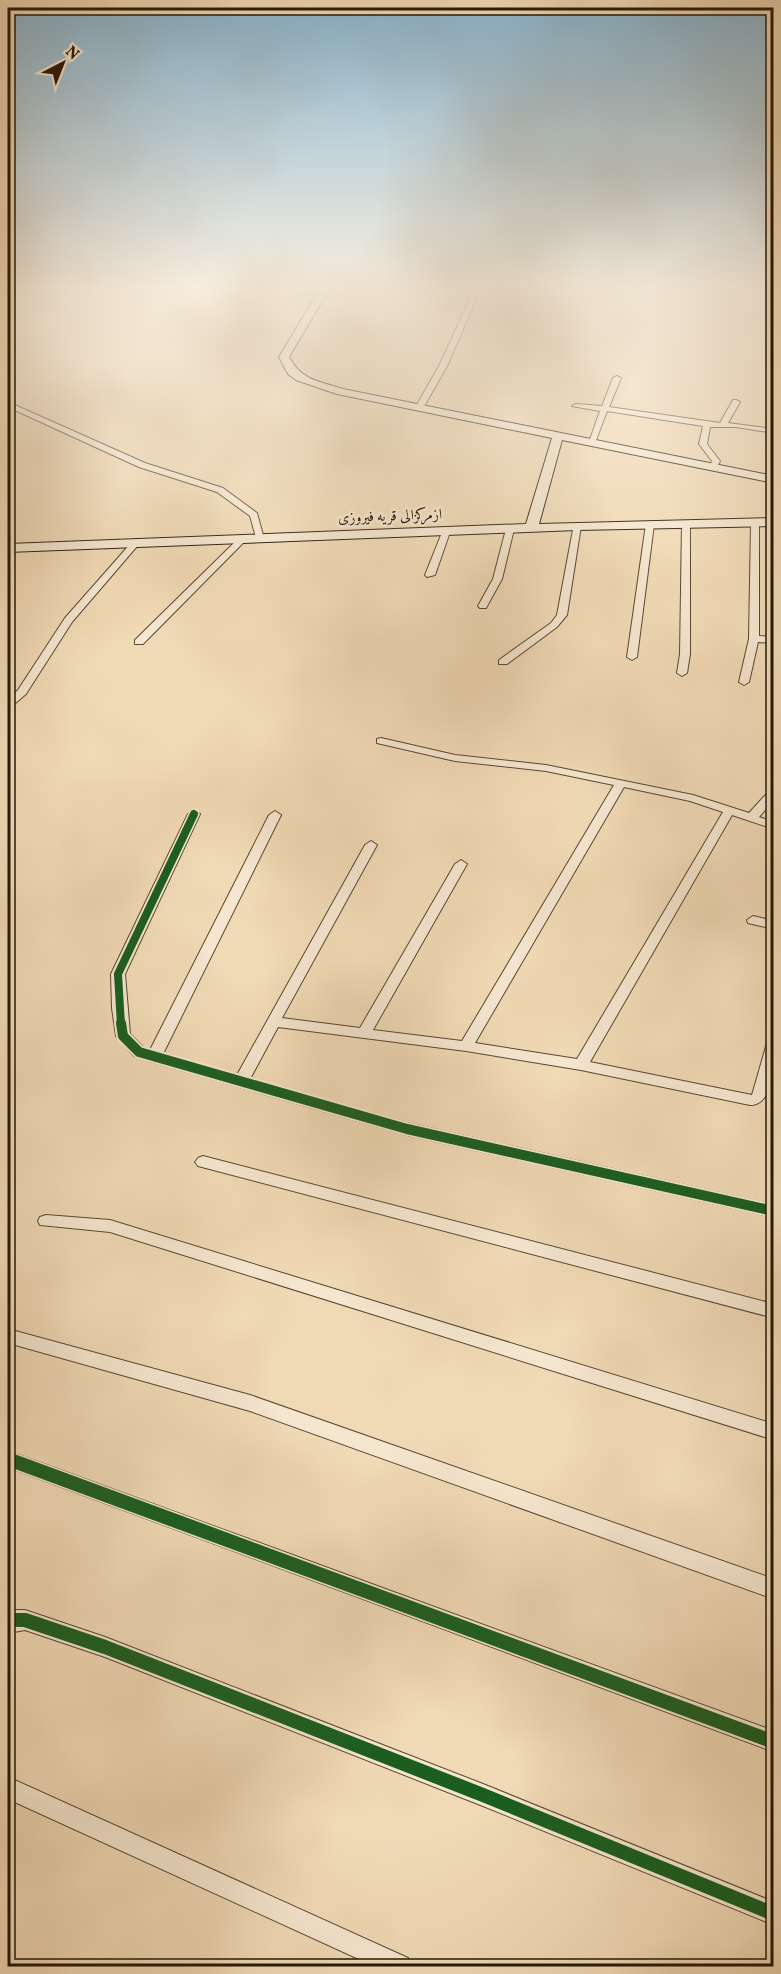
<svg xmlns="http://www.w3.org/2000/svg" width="781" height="1974" font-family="Vollkorn,Amiri,serif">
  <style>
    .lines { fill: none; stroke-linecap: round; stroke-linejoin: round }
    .street-casing { stroke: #584832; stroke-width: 2 }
    .secondary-casing { stroke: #251807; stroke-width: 2 }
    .street { fill: #f5e6cf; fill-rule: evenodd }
    .secondary { fill: #f5e6cf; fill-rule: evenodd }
    .cycleway-far2-casing { stroke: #f5e6cf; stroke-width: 11 }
    .cycleway-far1-casing { stroke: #f5e6cf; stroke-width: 14 }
    .cycleway-casing { stroke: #f5e6cf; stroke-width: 17 }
    .cycleway-far2 { stroke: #1b5e20; stroke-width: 8 }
    .cycleway-far1 { stroke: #1b5e20; stroke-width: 10 }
    .cycleway { stroke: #1b5e20; stroke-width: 14 }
    .labels { text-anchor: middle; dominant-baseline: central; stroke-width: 5; stroke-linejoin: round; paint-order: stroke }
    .far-street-label { font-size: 15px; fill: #251807; stroke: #f5e6cf }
  </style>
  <rect width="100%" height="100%" fill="#f0d9b5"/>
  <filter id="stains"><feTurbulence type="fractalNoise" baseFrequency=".00333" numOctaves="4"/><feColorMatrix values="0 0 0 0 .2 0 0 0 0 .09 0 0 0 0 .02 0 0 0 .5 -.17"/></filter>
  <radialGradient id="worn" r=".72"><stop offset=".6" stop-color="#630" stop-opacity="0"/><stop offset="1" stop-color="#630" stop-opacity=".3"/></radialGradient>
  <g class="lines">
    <defs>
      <g id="street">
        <path d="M476,286H482L447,366L422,410H416L415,408L439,366Z"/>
        <path d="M617,376L621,378L609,407L720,423L733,400H736L740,402L728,423L774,429V433L736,427H710L707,444L720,461L716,470H713L709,468L712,461L699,444L703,426L607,411L595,443L588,445L600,411L572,406L576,404L602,406L613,378Z"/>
        <path d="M8,402L145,463L223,488L257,513L264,539L257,541L250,516L217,492L139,467L8,407Z"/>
        <path d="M755,520L759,523V636L774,637V643L758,642L749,682L744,685L739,682L749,639L751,523Z"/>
        <path d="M650,521L654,524L637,657L632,660L627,657L646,524Z"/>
        <path d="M686,521L690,524V654L687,673L682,676L677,673L680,654L682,524Z"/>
        <path d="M574,524L581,526L567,615L557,627L507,664H499V660L551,623L557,615Z"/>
        <path d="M510,526L514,529L502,579L486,608H480L478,606L493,579L506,529Z"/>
        <path d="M443,530L450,532L435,575L427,577L425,575Z"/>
        <path d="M239,538L246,540L143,644H135V640Z"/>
        <path d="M132,542L139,544L72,622L26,694L12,706L8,707V699L18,690L65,618Z"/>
        <path d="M381,738L455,755L546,765L693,795L749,813L770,790L774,789V800L759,817L774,822V829L732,815L590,1062L752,1095L767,1043L774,1038C774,1057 776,1105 750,1105L581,1070L466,1051L278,1027L250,1079L407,1123L774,1205V1217L407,1135L149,1061L134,1056L116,1036L112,1008L111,974L188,814L194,810L200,814L125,974L130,1034L144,1048L150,1050L269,815L275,811L281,815L163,1054L237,1075L365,845L371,841L377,845L282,1018L360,1028L455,864L461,860L467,864L373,1030L462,1041L614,785L546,771L455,761L377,743V739ZM624,787L690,801L723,812L577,1059L475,1043Z"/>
        <path d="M753,916L774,921V929L748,923L747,920Z"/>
        <path d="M203,1156L774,1304V1318L198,1166L195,1162L198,1158Z"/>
        <path d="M46,1215L110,1220L774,1424V1440L110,1232L40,1225L38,1221L40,1217Z"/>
        <path d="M8,1329L250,1395L774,1579V1599L250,1411L8,1343Z"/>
        <path d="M8,1451L774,1731V1752L8,1467Z"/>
        <path d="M13,1610H25L105,1637L483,1784L774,1902V1925L483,1806L105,1657L25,1630L8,1633V1612Z"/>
        <path d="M8,1777L408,1958L412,1966H374L8,1799Z"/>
      </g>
      <path id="secondary" d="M322,286H331L289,357C302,381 319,381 343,389L774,476V483L562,440L539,524L774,518V526L577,530L8,552V544L526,524L552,438L337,394L296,380L288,374L279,357Z"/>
    </defs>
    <use href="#street" class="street-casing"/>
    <use href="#secondary" class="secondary-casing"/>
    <use href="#street" class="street"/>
    <use href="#secondary" class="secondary"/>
    <defs>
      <path id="cycleway-far2" d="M121,1025L118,974L194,814"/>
      <path id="cycleway-far1" d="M121,1023L123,1036L139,1052L407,1129L774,1211"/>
      <g id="cycleway">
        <path d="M8,1459L774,1742"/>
        <path d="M8,1623L13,1620H25L105,1647L483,1795L774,1914"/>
      </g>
    </defs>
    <use href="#cycleway-far2" class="cycleway-far2-casing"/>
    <use href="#cycleway-far1" class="cycleway-far1-casing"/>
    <use href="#cycleway" class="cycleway-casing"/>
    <use href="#cycleway-far2" class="cycleway-far2"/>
    <use href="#cycleway-far1" class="cycleway-far1"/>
    <use href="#cycleway" class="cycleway"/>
  </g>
  <linearGradient id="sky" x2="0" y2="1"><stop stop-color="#89b6d1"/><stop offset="0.51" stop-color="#f8eede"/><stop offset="1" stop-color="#f8eede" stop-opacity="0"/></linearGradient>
  <rect width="781" height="563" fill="url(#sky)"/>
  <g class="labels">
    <g class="far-street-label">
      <text transform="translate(390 517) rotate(-2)">ازمرکزالی قریه فیروزی</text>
    </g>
  </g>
  <rect width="781" height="1974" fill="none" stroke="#f0d9b5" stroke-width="30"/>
  <rect x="9" y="9" width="763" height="1956" fill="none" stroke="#251807" stroke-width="3"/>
  <rect x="15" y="15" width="751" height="1944" fill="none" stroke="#251807" stroke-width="1.5"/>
  <g transform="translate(63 63) rotate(42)" stroke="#f5e6cf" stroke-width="4.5" paint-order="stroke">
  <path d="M0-4.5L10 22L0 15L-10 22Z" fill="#251807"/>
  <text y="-9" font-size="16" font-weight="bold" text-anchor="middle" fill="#251807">N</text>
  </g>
  <rect width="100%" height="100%" filter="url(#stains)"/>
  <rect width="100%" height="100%" fill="url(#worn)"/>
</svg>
